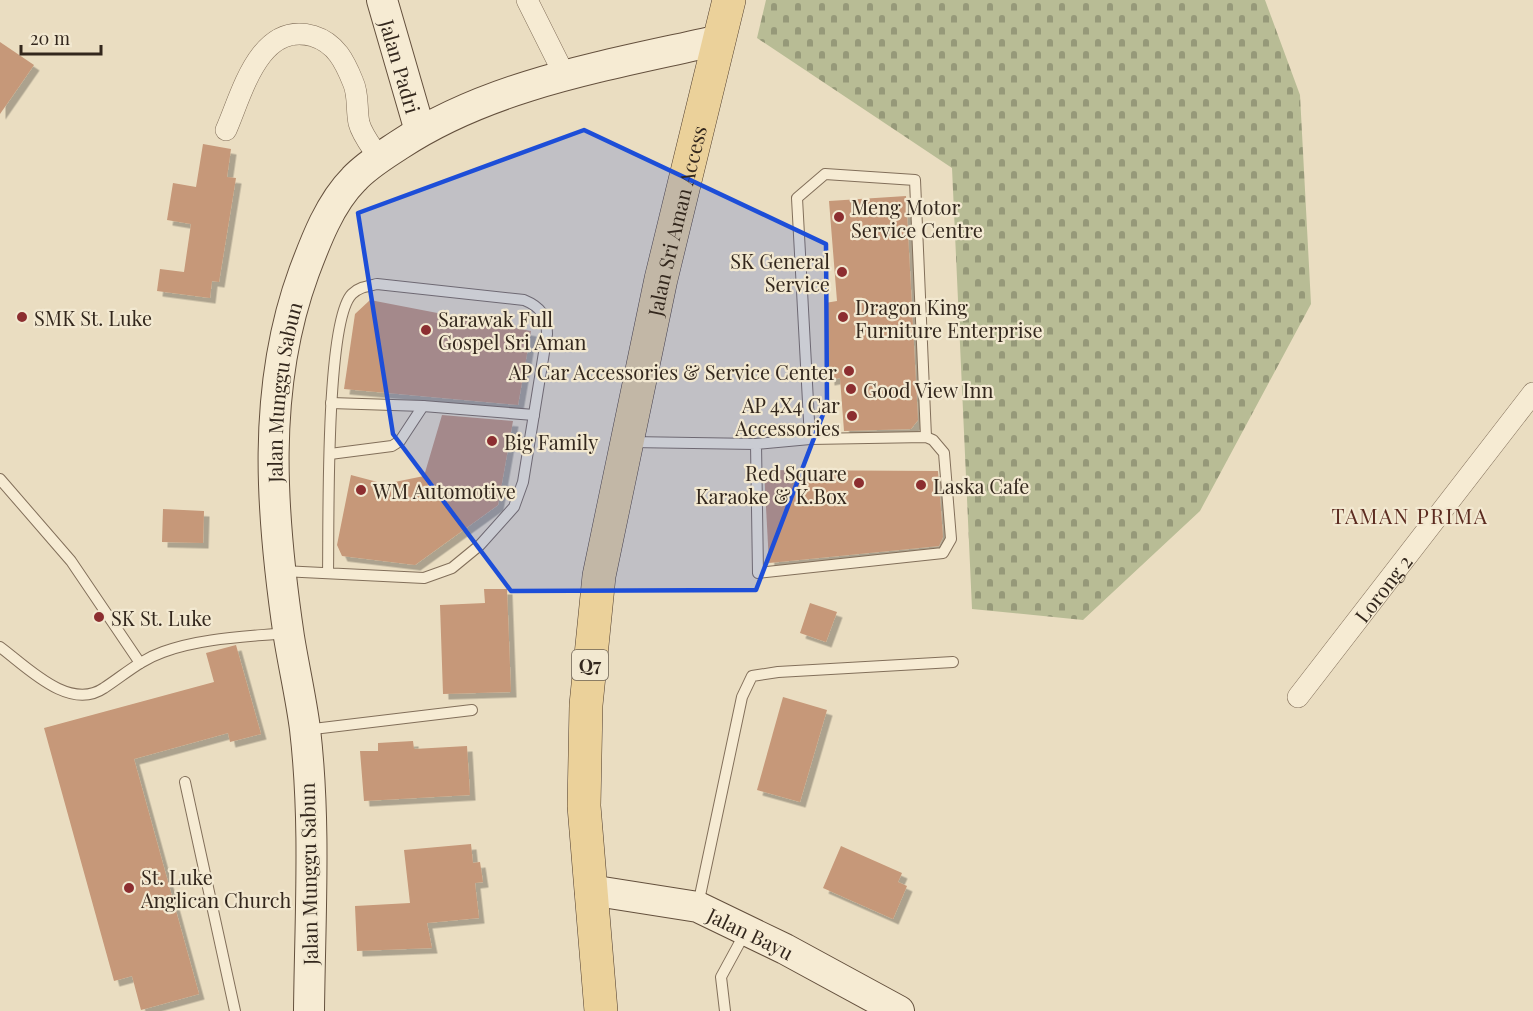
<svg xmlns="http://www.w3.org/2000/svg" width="1533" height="1011" font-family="'Playfair Display',serif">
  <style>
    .cemetery { fill: url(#cemetery-stones) }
    .building { fill: #c69879; filter: url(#shadow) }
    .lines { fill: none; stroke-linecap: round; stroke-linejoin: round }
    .lane-casing { stroke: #826f5a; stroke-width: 12 }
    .street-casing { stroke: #826f5a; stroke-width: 22 }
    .secondary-casing { stroke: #64503d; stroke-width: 32 }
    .primary-casing { stroke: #503d2e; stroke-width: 34 }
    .lane { stroke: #f6ebd3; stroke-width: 10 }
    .street { stroke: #f6ebd3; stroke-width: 21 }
    .secondary { stroke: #f6ebd3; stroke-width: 30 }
    .primary { stroke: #ebd19a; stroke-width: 33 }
    .marked { fill: #1d4ed8; fill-opacity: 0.2; stroke: #1d4ed8; stroke-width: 4.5; stroke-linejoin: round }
    .poi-dot { fill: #8c2e30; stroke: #f2e8d0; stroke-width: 2 }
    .labels { text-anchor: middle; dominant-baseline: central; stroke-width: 4.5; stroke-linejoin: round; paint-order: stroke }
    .shield { fill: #f2e8d0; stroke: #6c6153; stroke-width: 1.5 }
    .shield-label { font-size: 18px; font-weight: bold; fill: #33271d }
    .street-label { font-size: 20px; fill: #33271d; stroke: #f2e8d0 }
    .poi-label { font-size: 20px; fill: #33271d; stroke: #f2e8d0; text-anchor: start }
    .neighbourhood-label { font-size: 21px; letter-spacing: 1.5px; fill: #5c2b20; stroke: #f2e8d0 }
  </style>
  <defs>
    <pattern id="cemetery-stones" width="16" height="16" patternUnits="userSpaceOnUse" patternTransform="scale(1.5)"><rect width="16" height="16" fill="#b8bc95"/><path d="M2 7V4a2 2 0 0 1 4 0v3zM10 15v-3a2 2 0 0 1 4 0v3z" fill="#969979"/></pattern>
    <filter id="shadow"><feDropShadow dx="5.5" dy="5.5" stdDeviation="0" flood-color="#0004"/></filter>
  </defs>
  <rect width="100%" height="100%" fill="#eaddc1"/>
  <path class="cemetery" d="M766,0H1265L1300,95L1311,304L1200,511L1083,620L972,609L952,168L757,38Z"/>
  <g class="building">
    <path d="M0,42L34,65L0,114Z"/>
    <path d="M203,144L231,149L227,177L236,178L219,282L212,281L210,298L157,291L160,269L184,272L191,224L167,220L173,183L196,187Z"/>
    <path d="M906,196L918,420L911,429L844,431L840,378L829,380L825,303L837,301L829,201Z"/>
    <path d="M370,300L531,331L518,405L344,389L355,314Z"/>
    <path d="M442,415L513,421L498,505L415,565L342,556L337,545L351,475L385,484L424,476Z"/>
    <path d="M764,470L938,471L943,537L939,546L769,563Z"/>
    <path d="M163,509L204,511L203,543L162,542Z"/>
    <path d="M484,589H507L511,692L443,694L440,605L485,603Z"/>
    <path d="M810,603L837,612L826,642L800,633Z"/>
    <path d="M236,645L261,734L230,742L228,733L134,759L199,994L141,1010L132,976L114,981L44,728L214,682L206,653Z"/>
    <path d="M783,697L827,710L800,802L757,790Z"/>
    <path d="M413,741L414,749L467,746L470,795L364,801L360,751H378V743Z"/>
    <path d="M471,844L473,863L480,862L483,882L475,883L479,918L427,923L432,948L357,951L355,906L410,903L404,850Z"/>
    <path d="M841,846L902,873L898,882L907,886L893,919L823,888Z"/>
  </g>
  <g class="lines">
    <defs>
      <g id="lane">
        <path d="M331,403L423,406L534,415"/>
        <path d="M810,439L797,198L825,174L915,180L926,437"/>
        <path d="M630,442L756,444L810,439L926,437L933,440L944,453L951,539L943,553L758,573L756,444"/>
        <path d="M330,454L392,446L400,441L423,406"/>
        <path d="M0,479L71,561L140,663"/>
        <path d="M282,571L424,578L452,568L480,545L514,507L523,482L547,334C547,316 541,307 524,300L377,284C368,286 359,287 352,294C325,321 329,527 328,573"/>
        <path d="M0,647C26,666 69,712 104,688C124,675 140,660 163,652C201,638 245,637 286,633"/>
        <path d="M305,730L472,710"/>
        <path d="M185,782L235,1011"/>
        <path d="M698,905L742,697L752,676L778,672L953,662"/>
        <path d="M725,1011L721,977L746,931"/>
      </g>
      <g id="street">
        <path d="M527,0L565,76"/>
        <path d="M226,130C242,94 259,21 313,36C336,43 345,62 353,82C359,95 356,109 359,123C362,135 372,147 379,158"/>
        <path id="s1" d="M1298,697L1533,393"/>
      </g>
      <g id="secondary">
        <path id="s2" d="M382,0L420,131"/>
        <path id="s3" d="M590,890L698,907L785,949L899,1011"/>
        <path id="s4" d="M309,1011C310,917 316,823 305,729C301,698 294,668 289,637C271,515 261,389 304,272C316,240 330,203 354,179C367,165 384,155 399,145C493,83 611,65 719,40"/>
      </g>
      <g id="primary">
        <path id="s5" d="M601,1011L584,806L586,705L599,576L661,279L729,0"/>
      </g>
    </defs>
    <use href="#lane" class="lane-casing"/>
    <use href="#street" class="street-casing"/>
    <use href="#secondary" class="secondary-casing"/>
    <use href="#primary" class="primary-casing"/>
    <use href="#lane" class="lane"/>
    <use href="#street" class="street"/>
    <use href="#secondary" class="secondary"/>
    <use href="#primary" class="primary"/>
  </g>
  <path class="marked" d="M584,130L826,244L827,404L756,590L511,591L393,434L358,213Z"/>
  <g class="poi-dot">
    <circle cx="839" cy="217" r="6"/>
    <circle cx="842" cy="272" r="6"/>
    <circle cx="22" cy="317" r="6"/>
    <circle cx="843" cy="317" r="6"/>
    <circle cx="426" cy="330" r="6"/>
    <circle cx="849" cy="371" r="6"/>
    <circle cx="851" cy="389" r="6"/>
    <circle cx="852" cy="416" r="6"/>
    <circle cx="492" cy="441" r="6"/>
    <circle cx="859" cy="483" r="6"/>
    <circle cx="921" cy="485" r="6"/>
    <circle cx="361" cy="490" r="6"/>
    <circle cx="99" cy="617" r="6"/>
    <circle cx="129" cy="888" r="6"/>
  </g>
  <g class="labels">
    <rect class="shield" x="572" y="650" width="36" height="30" rx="4.5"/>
    <g class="shield-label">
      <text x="590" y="665">Q7</text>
    </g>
    <g class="street-label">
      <text stroke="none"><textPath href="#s2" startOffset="69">Jalan Padri</textPath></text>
      <text stroke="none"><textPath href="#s5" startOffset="800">Jalan Sri Aman Access</textPath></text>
      <text stroke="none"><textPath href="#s4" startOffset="622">Jalan Munggu Sabun</textPath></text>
      <text stroke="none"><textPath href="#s1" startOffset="138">Lorong 2</textPath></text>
      <text transform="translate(308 874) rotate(-91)">Jalan Munggu Sabun</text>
      <text stroke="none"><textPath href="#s3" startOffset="168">Jalan Bayu</textPath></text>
    </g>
    <g class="poi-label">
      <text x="851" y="206">Meng Motor<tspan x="851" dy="23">Service Centre</tspan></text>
      <text x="830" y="260" text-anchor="end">SK General<tspan x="830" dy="23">Service</tspan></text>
      <text x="855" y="306">Dragon King<tspan x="855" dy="23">Furniture Enterprise</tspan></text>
      <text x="34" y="317">SMK St. Luke</text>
      <text x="438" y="318">Sarawak Full<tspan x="438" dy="23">Gospel Sri Aman</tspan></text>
      <text x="837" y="371" text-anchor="end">AP Car Accessories &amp; Service Center</text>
      <text x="863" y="389">Good View Inn</text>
      <text x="840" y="404" text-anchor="end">AP 4X4 Car<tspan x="840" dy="23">Accessories</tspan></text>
      <text x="504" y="441">Big Family</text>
      <text x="847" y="472" text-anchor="end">Red Square<tspan x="847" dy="23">Karaoke &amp; K.Box</tspan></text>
      <text x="933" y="485">Laska Cafe</text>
      <text x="373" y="490">WM Automotive</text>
      <text x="111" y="617">SK St. Luke</text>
      <text x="141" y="876">St. Luke<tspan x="141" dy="23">Anglican Church</tspan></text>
    </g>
    <g class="neighbourhood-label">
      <text x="1410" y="515">TAMAN PRIMA</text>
    </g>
  </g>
  <path d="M21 45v9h80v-9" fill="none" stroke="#33271d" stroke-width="3"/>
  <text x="30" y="45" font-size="18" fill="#33271d" stroke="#f2e8d0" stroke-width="4.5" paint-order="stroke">20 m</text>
</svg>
